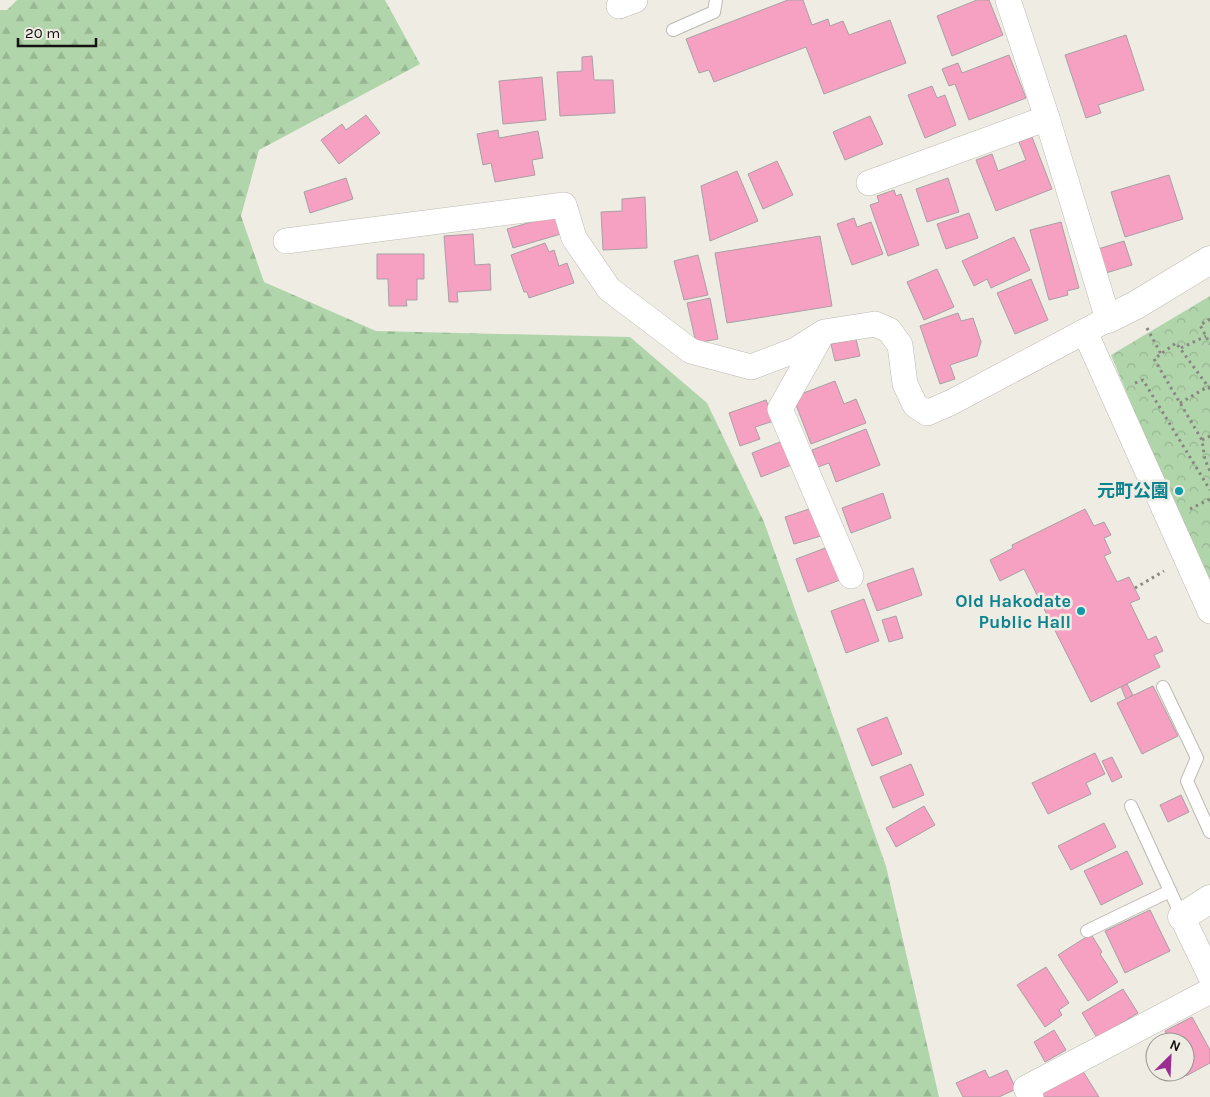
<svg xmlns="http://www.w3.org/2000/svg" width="1210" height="1097" font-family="Karla,'Noto Sans JP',sans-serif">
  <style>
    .forest { fill: url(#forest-firs) }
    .park { fill: url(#park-crowns) }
    .building { fill: #f6a0c2; stroke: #a9a0a3 }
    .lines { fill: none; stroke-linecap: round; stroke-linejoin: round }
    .lane-casing { stroke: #bdbab2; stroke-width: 14 }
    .street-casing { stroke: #bdbab2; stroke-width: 26 }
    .secondary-casing { stroke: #bdbab2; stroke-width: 29 }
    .path { stroke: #898782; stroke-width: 3; stroke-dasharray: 2.5 4; stroke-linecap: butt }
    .lane { stroke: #fff; stroke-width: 12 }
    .street { stroke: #fff; stroke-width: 25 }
    .secondary { stroke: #fff; stroke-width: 28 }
    .culture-dot { fill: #0f9aa8; stroke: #efece4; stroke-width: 2 }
    .labels { text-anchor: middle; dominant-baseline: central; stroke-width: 5; stroke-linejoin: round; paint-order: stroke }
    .culture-label { font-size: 18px; font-weight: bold; fill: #0d838f; stroke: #efece4; text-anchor: end }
  </style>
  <defs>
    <pattern id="forest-firs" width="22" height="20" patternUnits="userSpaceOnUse" patternTransform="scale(1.25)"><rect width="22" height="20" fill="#b1d5ab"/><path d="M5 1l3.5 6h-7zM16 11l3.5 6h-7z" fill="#97b692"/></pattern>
    <pattern id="park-crowns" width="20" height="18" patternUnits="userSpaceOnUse" patternTransform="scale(1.25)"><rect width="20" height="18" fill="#b1d5ab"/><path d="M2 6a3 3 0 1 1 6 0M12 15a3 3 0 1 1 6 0" fill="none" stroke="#97b692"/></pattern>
  </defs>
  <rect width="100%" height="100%" fill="#efece4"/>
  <path class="forest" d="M17,0H385L420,64L259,150L241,216L264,282L376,331L630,337L707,403L764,522L886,866L939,1097H0V10H7Z"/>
  <path class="park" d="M1210,296V585L1166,488L1111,355Z"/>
  <g class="building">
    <path d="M788,0H803L812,25L828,19L830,26L843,21L849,35L890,20L906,63L824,94L806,47L714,82L709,70L699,73L686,39Z"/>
    <path d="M977,0H989L1003,35L952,56L937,16Z"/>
    <path d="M1126,35L1144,90L1098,105L1101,113L1086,118L1065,55Z"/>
    <path d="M1009,55L1026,98L969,120L955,84L949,86L942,69L958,63L962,73Z"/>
    <path d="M592,56L594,80H613L615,113L560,116L557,72L582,71V57Z"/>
    <path d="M542,77L546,120L503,124L499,81Z"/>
    <path d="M932,86L937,98L945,95L956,125L925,138L908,95Z"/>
    <path d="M366,115L380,133L339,164L321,140L342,124L346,130Z"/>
    <path d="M870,116L883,144L845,160L833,132Z"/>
    <path d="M498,130L499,138L538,131L543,158L532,160L535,175L495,182L491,163L483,165L477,134Z"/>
    <path d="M1032,137L1052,189L996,211L976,160L992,154L998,171L1026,160L1019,142Z"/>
    <path d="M777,161L793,195L763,209L748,174Z"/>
    <path d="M737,171L758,221L710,241L701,186Z"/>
    <path d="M1169,175L1183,219L1125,237L1111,192Z"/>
    <path d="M346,178L353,199L310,213L304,192Z"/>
    <path d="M948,178L959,212L927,222L916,189Z"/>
    <path d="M894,190L896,196L901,194L919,245L888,256L870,205L879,202L877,196Z"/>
    <path d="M645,197L647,248L603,250L601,212L622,211V199Z"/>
    <path d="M969,213L978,238L946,249L937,224Z"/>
    <path d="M556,215L561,234L513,248L507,229Z"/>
    <path d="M854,218L857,227L871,222L883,254L852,265L837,224Z"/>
    <path d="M1061,222L1079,288L1067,291L1068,295L1049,300L1030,230Z"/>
    <path d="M473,234L475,265L490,264L491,290L457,292L458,302H449L444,236Z"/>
    <path d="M820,236L832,306L727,323L715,253Z"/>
    <path d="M1014,237L1030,270L991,288L987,279L974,286L962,261Z"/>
    <path d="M1124,241L1132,265L1106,273L1098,249Z"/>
    <path d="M545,243L549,252L554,250L559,266L567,263L574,283L529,298L527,292H524L511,255Z"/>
    <path d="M377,254H424V279H417V300H406L407,306H389L388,279H377Z"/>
    <path d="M698,255L708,295L684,300L674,261Z"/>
    <path d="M937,269L954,307L924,320L907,282Z"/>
    <path d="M1031,279L1048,320L1015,334L997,293Z"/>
    <path d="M710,298L718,339L696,343L687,303Z"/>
    <path d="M958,313L961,321L973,318L981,342L977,356L950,365L955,379L940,384L920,326Z"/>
    <path d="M856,339L860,356L835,361L831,344Z"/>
    <path d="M835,381L844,404L856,399L866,423L811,444L793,397Z"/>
    <path d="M766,400L774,421L755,427L760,439L740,446L729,413Z"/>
    <path d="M866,429L880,465L836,482L829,463L818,467L812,450Z"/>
    <path d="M785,440L794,464L761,477L752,453Z"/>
    <path d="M883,493L891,518L851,533L842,508Z"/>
    <path d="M812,508L821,536L794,544L785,517Z"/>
    <path d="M1085,509L1094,526L1104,522L1111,535L1104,538L1111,553L1104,556L1117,582L1129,577L1140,599L1130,603L1148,640L1156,636L1163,651L1154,655L1160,667L1091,702L1024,569L1000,581L990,560L1013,548L1012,545Z"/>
    <path d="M828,547L840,580L808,592L796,559Z"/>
    <path d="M913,568L922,595L877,611L867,584Z"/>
    <path d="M864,599L879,641L846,653L831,611Z"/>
    <path d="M896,616L903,638L889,642L882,620Z"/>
    <path d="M1127,684L1133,695L1126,699L1121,687Z"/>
    <path d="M1153,686L1178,736L1142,754L1117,703Z"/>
    <path d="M887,717L902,754L872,766L857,729Z"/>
    <path d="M1095,753L1105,774L1086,783L1091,794L1048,814L1032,783Z"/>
    <path d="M1112,757L1122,777L1112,782L1102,761Z"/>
    <path d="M911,764L924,795L893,808L880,777Z"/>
    <path d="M1181,795L1189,812L1168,822L1160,805Z"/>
    <path d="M924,806L935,825L896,847L886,828Z"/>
    <path d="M1104,823L1116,847L1071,870L1058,846Z"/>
    <path d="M1127,851L1143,884L1101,905L1084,871Z"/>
    <path d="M1150,910L1170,951L1125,973L1105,931Z"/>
    <path d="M1091,934L1102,952L1100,954L1118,982L1088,1001L1058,955Z"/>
    <path d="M1046,967L1069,1003L1059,1010L1062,1015L1045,1027L1017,985Z"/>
    <path d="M1123,989L1138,1013L1097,1038L1082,1013Z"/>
    <path d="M1192,1017L1210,1050V1063L1186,1076L1184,1072L1185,1042H1171L1165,1031Z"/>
    <path d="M1054,1030L1066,1050L1045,1062L1034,1042Z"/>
    <path d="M1081,1068L1099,1097H1040L1039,1094Z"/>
    <path d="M985,1070L989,1078L1007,1070L1016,1089L999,1097H963L956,1083Z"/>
  </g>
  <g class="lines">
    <defs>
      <g id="lane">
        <path d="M673,30L714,12L716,0"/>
        <path d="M1163,687L1197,758L1187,781L1210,832"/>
        <path d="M1131,806L1182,917"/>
        <path d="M1087,931L1170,891"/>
      </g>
      <g id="street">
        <path d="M619,6L635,0"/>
        <path d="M869,183L1047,118"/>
        <path d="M286,241L564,205L574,238L609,289L691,351L751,367L796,350L824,332L875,324L889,330L900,345L905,384L915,405L927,413L952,402L1108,319L1047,118L1008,0"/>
        <path d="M1085,332L1210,611"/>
        <path d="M821,336L780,409L851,576"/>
        <path d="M1182,917L1210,975"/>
        <path d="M1031,1097L1026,1088L1210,991"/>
      </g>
      <g id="secondary">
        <path d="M1108,319L1136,305L1210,260"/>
        <path d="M1182,917L1210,899"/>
      </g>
    </defs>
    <use href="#lane" class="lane-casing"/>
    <use href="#street" class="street-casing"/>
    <use href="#secondary" class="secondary-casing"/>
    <g class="path">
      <path d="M1210,319L1200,325L1210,344"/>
      <path d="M1147,328L1161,354"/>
      <path d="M1181,348L1206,336"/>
      <path d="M1135,383L1143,380L1210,490"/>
      <path d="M1210,389L1176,343L1154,359L1202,440L1205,460L1210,471"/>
      <path d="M1180,403L1209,386"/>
      <path d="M1202,440L1210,436"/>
      <path d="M1190,509L1210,499"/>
      <path d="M1135,588L1164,571"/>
    </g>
    <use href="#lane" class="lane"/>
    <use href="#street" class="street"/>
    <use href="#secondary" class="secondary"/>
  </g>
  <g class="culture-dot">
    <circle cx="1179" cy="491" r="5"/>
    <circle cx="1081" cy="611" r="5"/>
  </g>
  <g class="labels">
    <g class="culture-label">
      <text x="1169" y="491">元町公園</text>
      <text x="1071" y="601">Old Hakodate<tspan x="1071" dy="21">Public Hall</tspan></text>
    </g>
  </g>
  <g transform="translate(1170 1057) rotate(24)"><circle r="24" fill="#efece4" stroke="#979590"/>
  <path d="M0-4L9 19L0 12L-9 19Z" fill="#9b2f90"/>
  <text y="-8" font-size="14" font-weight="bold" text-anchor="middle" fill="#141311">N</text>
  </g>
  <path d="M18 38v8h78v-8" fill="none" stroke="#141311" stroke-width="2.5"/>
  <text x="25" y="38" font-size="15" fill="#141311" stroke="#efece4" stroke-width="4" paint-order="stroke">20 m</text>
</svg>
